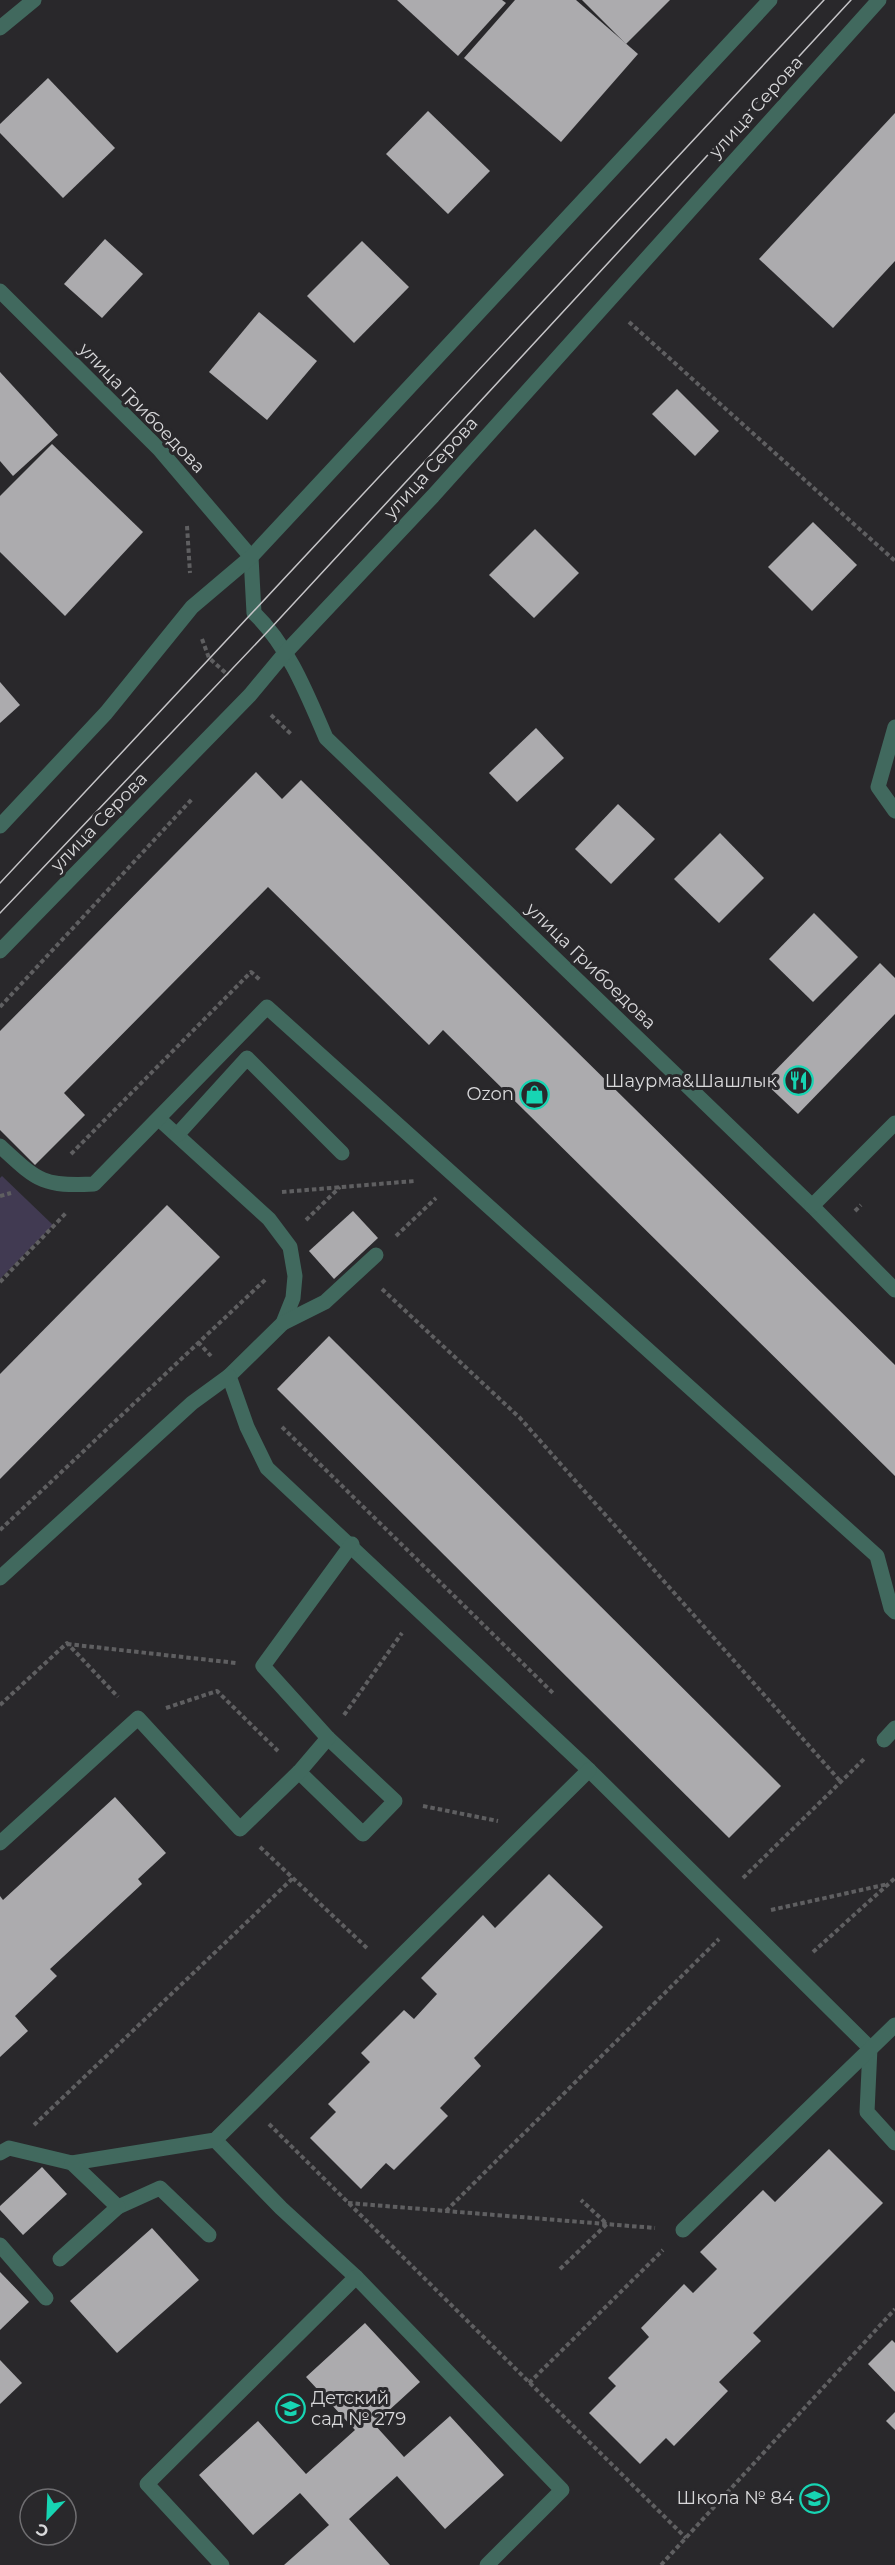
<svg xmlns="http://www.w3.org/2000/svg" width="895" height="2565" font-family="Montserrat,sans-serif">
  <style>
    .green { fill: #413a52 }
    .building { fill: #acabae }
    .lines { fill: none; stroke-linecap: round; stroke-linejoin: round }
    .path { stroke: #5f5f61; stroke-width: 4; stroke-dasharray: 4.5 3; stroke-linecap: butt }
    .minor { stroke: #41695e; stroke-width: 15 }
    .tram { stroke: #c5c4c7; stroke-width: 1.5 }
    .labels { text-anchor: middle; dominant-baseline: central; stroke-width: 6; stroke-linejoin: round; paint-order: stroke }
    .street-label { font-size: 18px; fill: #d8d8da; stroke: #29282b }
    .poi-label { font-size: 18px; fill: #d8d8da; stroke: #29282b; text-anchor: end }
  </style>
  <rect width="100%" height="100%" fill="#29282b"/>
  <path class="green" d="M2,1176L53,1225L0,1279V1178Z"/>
  <g class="building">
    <path d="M397,0H502L506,3L458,56Z"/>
    <path d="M515,0H576L638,54L561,142L464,58Z"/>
    <path d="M582,0H670L626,44Z"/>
    <path d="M48,78L115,148L63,198L0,133V124Z"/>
    <path d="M428,111L490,171L448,214L386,154Z"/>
    <path d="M895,113V261L833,328L759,259Z"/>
    <path d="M105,239L143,274L102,318L64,284Z"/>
    <path d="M362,241L409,287L354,343L307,296Z"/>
    <path d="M259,312L317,361L267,420L209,372Z"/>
    <path d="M0,372L58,435L13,476L0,461Z"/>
    <path d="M677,389L719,431L695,456L652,414Z"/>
    <path d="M52,444L143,532L65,616L0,552V496Z"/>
    <path d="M813,522L857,565L812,611L768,567Z"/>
    <path d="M535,529L579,573L534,618L489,575Z"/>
    <path d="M0,682L20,705L0,723Z"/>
    <path d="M536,728L564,758L517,802L489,773Z"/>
    <path d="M256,772L282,799L301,780L895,1365V1476L443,1030L429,1045L268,887L64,1093L85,1115L35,1165L0,1130V1031Z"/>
    <path d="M618,804L655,839L611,884L575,849Z"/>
    <path d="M720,833L764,878L719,923L674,879Z"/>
    <path d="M814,913L858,957L813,1002L769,959Z"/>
    <path d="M880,963L895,978V1014L798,1114L764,1082Z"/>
    <path d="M167,1205L220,1257L0,1479V1374Z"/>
    <path d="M353,1211L378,1238L334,1279L309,1251Z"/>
    <path d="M329,1336L781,1786L729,1838L277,1389Z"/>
    <path d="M115,1797L166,1853L138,1879L142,1884L50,1969L57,1976L15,2016L28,2031L0,2057V1896L3,1900Z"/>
    <path d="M549,1874L603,1927L474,2058L481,2066L440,2108L448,2116L394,2170L386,2163L361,2189L310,2138L336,2112L328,2104L370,2062L361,2053L404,2010L414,2019L437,1994L421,1978L483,1915L495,1928Z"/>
    <path d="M829,2149L883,2203L753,2333L761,2341L719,2382L728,2391L674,2446L666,2438L640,2464L589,2413L616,2386L608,2378L649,2337L641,2328L684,2284L693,2293L717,2269L700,2252L763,2190L775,2202Z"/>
    <path d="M42,2167L67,2194L23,2235L0,2210V2206Z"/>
    <path d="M152,2228L199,2280L117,2353L70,2301Z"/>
    <path d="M0,2272L29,2302L0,2330Z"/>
    <path d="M365,2323L420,2382L374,2424L404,2457L450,2416L504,2475L445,2529L397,2476L349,2519L390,2565H284L329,2525L300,2493L253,2535L199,2475L258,2421L306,2474L355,2430L306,2377Z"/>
    <path d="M892,2340L895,2343V2392L868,2364Z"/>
    <path d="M0,2360L22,2383L0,2404Z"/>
    <path d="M895,2412V2430L886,2421Z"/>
  </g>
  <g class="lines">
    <g class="path">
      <path d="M629,322L895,561"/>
      <path d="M187,526L190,573"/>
      <path d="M202,639L209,658L228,675"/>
      <path d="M271,715L292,735"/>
      <path d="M0,1007L192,799"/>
      <path d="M71,1154L251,972L260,980"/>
      <path d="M282,1192L415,1181"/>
      <path d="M0,1196L11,1193"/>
      <path d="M855,1211L861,1205"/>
      <path d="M306,1220L340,1187"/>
      <path d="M396,1236L436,1198"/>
      <path d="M0,1282L66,1213"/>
      <path d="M382,1289L520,1418L841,1782"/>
      <path d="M198,1342L211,1356"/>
      <path d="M282,1427L555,1695"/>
      <path d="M0,1530L266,1279"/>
      <path d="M67,1644L236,1663"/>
      <path d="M0,1705L67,1643L118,1697"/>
      <path d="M166,1708L217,1691L278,1751"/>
      <path d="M344,1715L402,1633"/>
      <path d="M423,1806L498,1821"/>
      <path d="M260,1847L368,1949"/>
      <path d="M743,1878L864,1759"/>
      <path d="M771,1910L888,1884"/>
      <path d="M813,1952L895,1878"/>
      <path d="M269,2124L686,2538"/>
      <path d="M34,2125L293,1878"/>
      <path d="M348,2203L655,2228"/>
      <path d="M446,2211L719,1939"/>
      <path d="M560,2269L607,2224L581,2200"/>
      <path d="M529,2383L663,2250"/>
      <path d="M661,2565L895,2309"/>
    </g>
    <g class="minor">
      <path d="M0,28L34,0"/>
      <path d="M0,291L159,449L251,557"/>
      <path d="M251,557L254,613C289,647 307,694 326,738L812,1206L895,1290"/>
      <path d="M895,727L878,787L895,811"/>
      <path d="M0,826L106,713L192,607L251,557L770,0"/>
      <path d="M0,951L250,695L285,653L433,496L879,0"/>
      <path d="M159,1119L269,1219L290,1247L295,1276L293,1298L283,1323L229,1376L247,1427L267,1468L589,1770L870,2048L867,2112L895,2143"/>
      <path d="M177,1135L247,1058L342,1153"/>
      <path d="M0,1146C37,1180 42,1187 94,1184L267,1007L877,1556L891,1608L895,1612"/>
      <path d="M812,1206L895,1123"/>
      <path d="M283,1323L325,1302L376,1255"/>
      <path d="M0,1578L192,1403L229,1376"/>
      <path d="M884,1740L895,1728"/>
      <path d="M299,1772L363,1834L395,1801L328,1738"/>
      <path d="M0,1843L138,1718L240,1829L299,1772L328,1738L263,1666L352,1544"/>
      <path d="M215,2140L281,2208L356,2277L562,2490L487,2565"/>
      <path d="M0,2153L9,2148L72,2163L215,2140L589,1770"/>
      <path d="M118,2207L160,2188L209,2235"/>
      <path d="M683,2230L895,2025"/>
      <path d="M0,2245L46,2298"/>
      <path d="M60,2259L118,2207L72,2163"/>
      <path d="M222,2565L147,2484L356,2277"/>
    </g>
    <g class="tram">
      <path d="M0,883L824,0"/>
      <path d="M0,913L270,629L851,0"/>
    </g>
  </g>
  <defs>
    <symbol id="restaurant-ring" viewBox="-11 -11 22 22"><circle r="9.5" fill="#29282b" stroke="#17d5b3" stroke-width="1.5"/><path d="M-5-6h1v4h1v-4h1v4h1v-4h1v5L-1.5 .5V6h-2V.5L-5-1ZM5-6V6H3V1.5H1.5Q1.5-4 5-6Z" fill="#17d5b3"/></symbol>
    <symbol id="shop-ring" viewBox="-11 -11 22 22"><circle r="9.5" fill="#29282b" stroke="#17d5b3" stroke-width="1.5"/><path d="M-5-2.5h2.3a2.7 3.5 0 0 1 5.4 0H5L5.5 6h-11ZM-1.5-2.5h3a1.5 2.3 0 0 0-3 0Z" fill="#17d5b3"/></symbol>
    <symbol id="school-ring" viewBox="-11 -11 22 22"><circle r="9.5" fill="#29282b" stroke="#17d5b3" stroke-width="1.5"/><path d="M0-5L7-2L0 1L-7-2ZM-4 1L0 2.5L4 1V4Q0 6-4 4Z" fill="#17d5b3"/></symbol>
  </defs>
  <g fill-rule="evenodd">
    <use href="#restaurant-ring" x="782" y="1064" width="33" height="33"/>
    <use href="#shop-ring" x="518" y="1078" width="33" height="33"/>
    <use href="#school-ring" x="274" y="2392" width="33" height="33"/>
    <use href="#school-ring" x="798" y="2482" width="33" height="33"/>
  </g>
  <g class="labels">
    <g class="street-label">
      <text transform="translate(756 107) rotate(-48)">улица Серова</text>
      <text transform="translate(142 408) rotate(46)">улица Грибоедова</text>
      <text transform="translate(431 468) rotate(-48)">улица Серова</text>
      <text transform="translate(99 822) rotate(-46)">улица Серова</text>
      <text transform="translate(591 966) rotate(44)">улица Грибоедова</text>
    </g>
    <g class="poi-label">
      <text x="777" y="1081">Шаурма&amp;Шашлык</text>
      <text x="514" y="1094">Ozon</text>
      <text x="311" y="2398" text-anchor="start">Детский<tspan x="311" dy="21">сад № 279</tspan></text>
      <text x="794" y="2498">Школа № 84</text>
    </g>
  </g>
  <g transform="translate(48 2517) rotate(203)"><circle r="28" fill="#29282b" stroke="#6f6e71" stroke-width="1.5"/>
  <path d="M0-4.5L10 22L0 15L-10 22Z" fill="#17d5b3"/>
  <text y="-9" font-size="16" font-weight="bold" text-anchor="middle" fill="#d8d8da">С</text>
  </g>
</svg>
